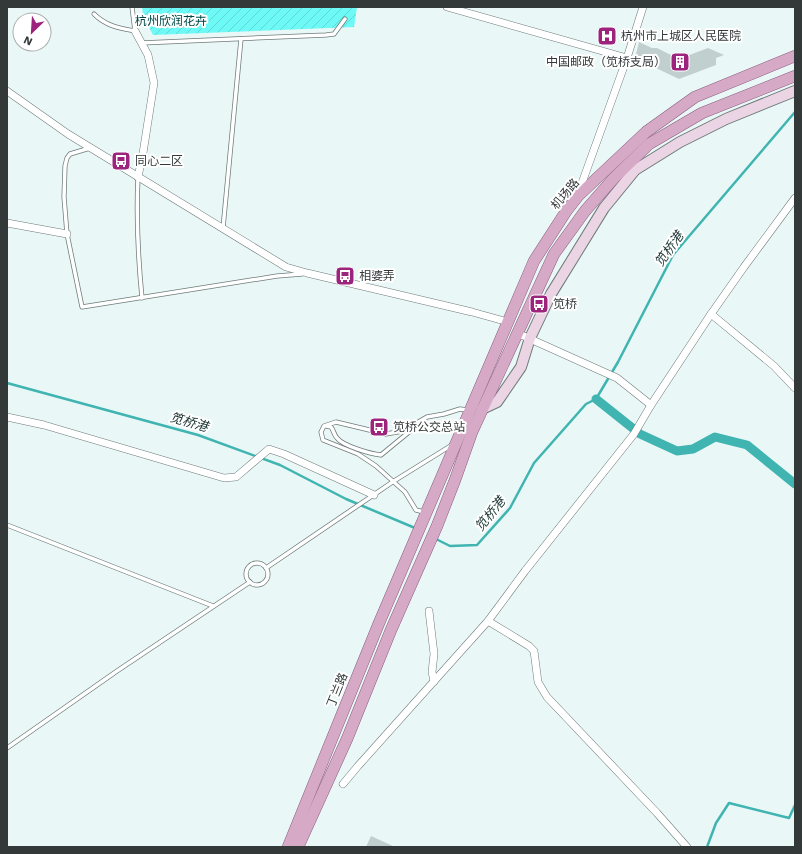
<svg xmlns="http://www.w3.org/2000/svg" width="802" height="854" font-family="'Work Sans','Noto Sans SC',sans-serif">
  <style>
    .garden { fill: url(#garden-furrows) }
    .lines { fill: none; stroke-linecap: round; stroke-linejoin: round }
    .stream { stroke: #3fb4b1; stroke-width: 2.5 }
    .canal { stroke: #3fb4b1; stroke-width: 9 }
    .building { fill: #c2cfcf }
    .service-casing { stroke: #6f7b7a; stroke-width: 5 }
    .minor-casing { stroke: #6f7b7a; stroke-width: 8 }
    .secondary-casing { stroke: #6f7b7a; stroke-width: 12 }
    .primary-casing { stroke: #8b5d7d; stroke-width: 12 }
    .service { stroke: #fff; stroke-width: 3.5 }
    .minor { stroke: #fff; stroke-width: 7 }
    .secondary { stroke: #ebd4e3; stroke-width: 10 }
    .primary { stroke: #d6aac7; stroke-width: 11 }
    .labels { text-anchor: middle; dominant-baseline: central; stroke-width: 4; stroke-linejoin: round; paint-order: stroke }
    .park-label { font-size: 12px; fill: #004847; stroke: #fff }
    .poi-label { font-size: 12px; fill: #333838; stroke: #fff; text-anchor: start }
    .street-label { font-size: 12px; fill: #333838; stroke: #fff }
    .water-label { font-size: 13px; font-style: italic; fill: #193332; stroke: #fff }
  </style>
  <defs>
    <pattern id="garden-furrows" width="10" height="10" patternUnits="userSpaceOnUse"><rect width="10" height="10" fill="#6dfaf6"/><path d="M-1 1l2-2M0 10L10 0M9 11l2-2" fill="none" stroke="#5fd7d4"/></pattern>
  </defs>
  <rect width="100%" height="100%" fill="#e9f7f6"/>
  <path class="garden" d="M142,7H357L354,27L153,35L143,15Z"/>
  <g class="lines">
    <g class="stream">
      <path d="M7,383L198,435L280,465L346,499L415,528"/>
      <path d="M436,539L450,546L477,545L510,508L534,463L586,404L596,399L618,362L673,255L795,112"/>
      <path d="M707,847L716,823L729,803L789,818L795,805"/>
    </g>
    <path class="canal" d="M596,399L640,434L677,451L693,449L715,437L747,445L795,484"/>
  </g>
  <g class="building">
    <path d="M639,42L652,48H657L679,59L708,48L724,55L716,58V65L679,79L635,58Z"/>
    <path d="M371,836L395,847H366Z"/>
  </g>
  <g class="lines">
    <defs>
      <g id="service">
        <path d="M94,14C106,26 119,28 135,31L132,7"/>
        <path d="M141,43L326,35L334,34L345,19"/>
        <path d="M90,148L70,154L67,158L65,166L64,197L67,234L82,307L277,276L302,274"/>
        <path d="M138,177C136,218 138,257 142,298"/>
        <path d="M223,228L241,39"/>
        <path d="M326,426L331,427C334,431 334,435 337,438C343,446 371,454 381,455L420,423"/>
        <path d="M424,512L416,510L405,492L376,466L358,454L323,440L321,432L324,426L336,422L386,434L403,431L427,417L444,414L460,409L468,410"/>
        <path d="M7,525L213,606"/>
        <circle cx="257" cy="574" r="11"/>
        <path d="M266,568L394,481L452,445"/>
        <path d="M7,748L117,671L250,582"/>
      </g>
      <g id="minor">
        <path d="M447,7L627,58"/>
        <path d="M135,31L148,55L154,83L143,153L138,177"/>
        <path d="M7,91L68,134L286,267L307,273L472,312L508,322"/>
        <path d="M578,194L627,58L643,7"/>
        <path d="M7,223L67,234"/>
        <path d="M711,314L774,366L795,388"/>
        <path d="M517,333L617,378L651,405"/>
        <path d="M7,417L44,425L224,478L236,477L269,449L284,454L374,495"/>
        <path d="M429,611L434,654L432,672L434,681"/>
        <path d="M488,621L529,646L534,651L538,682L547,697L657,813L687,847"/>
        <path d="M343,784L358,766L488,621L525,571L634,434L651,405L711,314L744,267L795,198"/>
      </g>
      <path id="secondary" d="M482,409L497,402L521,367L530,338L551,294L604,208L635,170L680,142L726,119L795,91"/>
      <g id="primary">
        <path d="M288,847L379,623L534,261L567,210L578,196L646,132L695,97L795,56"/>
        <path d="M298,847L347,739L391,630L437,526L455,480L472,432L554,254L585,211L614,178L649,144L702,113L795,76"/>
      </g>
    </defs>
    <use href="#service" class="service-casing"/>
    <use href="#minor" class="minor-casing"/>
    <use href="#secondary" class="secondary-casing"/>
    <use href="#primary" class="primary-casing"/>
    <use href="#service" class="service"/>
    <use href="#minor" class="minor"/>
    <use href="#secondary" class="secondary"/>
    <use href="#primary" class="primary"/>
  </g>
  <defs>
    <symbol id="hospital-square" viewBox="-11 -11 22 22"><rect x="-9" y="-9" width="18" height="18" rx="4" fill="#9d247d" stroke="#fff"/><path d="M-5-5h3v3.5h4V-5h3V5h-3V1.5h-4V5h-3Z" fill="#fff"/></symbol>
    <symbol id="building-square" viewBox="-11 -11 22 22"><rect x="-9" y="-9" width="18" height="18" rx="4" fill="#9d247d" stroke="#fff"/><path d="M-4-6H4V6H1V3H-1V6H-4ZM-2.5-4.3h1.7v1.8h-1.7ZM.8-4.3h1.7v1.8H.8ZM-2.5-1h1.7V.8h-1.7ZM.8-1h1.7V.8H.8Z" fill="#fff"/></symbol>
    <symbol id="bus-square" viewBox="-11 -11 22 22"><rect x="-9" y="-9" width="18" height="18" rx="4" fill="#9d247d" stroke="#fff"/><path d="M-5-6H5V4H4V6H2V4H-2V6H-4V4H-5ZM-3.5-4V0h7V-4ZM-3.5 1.2v1.5H-2V1.2ZM2 1.2v1.5H3.5V1.2Z" fill="#fff"/></symbol>
  </defs>
  <g fill-rule="evenodd">
    <use href="#hospital-square" x="596" y="25" width="22" height="22"/>
    <use href="#building-square" x="669" y="51" width="22" height="22"/>
    <use href="#bus-square" x="110" y="150" width="22" height="22"/>
    <use href="#bus-square" x="334" y="265" width="22" height="22"/>
    <use href="#bus-square" x="528" y="293" width="22" height="22"/>
    <use href="#bus-square" x="368" y="416" width="22" height="22"/>
  </g>
  <g class="labels">
    <g class="park-label">
      <text x="171" y="21">杭州欣润花卉</text>
    </g>
    <g class="poi-label">
      <text x="621" y="36">杭州市上城区人民医院</text>
      <text x="666" y="62" text-anchor="end">中国邮政（笕桥支局）</text>
      <text x="135" y="161">同心二区</text>
      <text x="359" y="276">相婆弄</text>
      <text x="553" y="304">笕桥</text>
      <text x="393" y="427">笕桥公交总站</text>
    </g>
    <g class="street-label">
      <text transform="translate(565 194) rotate(-50)">机场路</text>
      <text transform="translate(337 690) rotate(-68)">丁兰路</text>
    </g>
    <g class="water-label">
      <text transform="translate(669 249) rotate(-55)">笕桥港</text>
      <text transform="translate(189 422) rotate(16)">笕桥港</text>
      <text transform="translate(490 514) rotate(-51)">笕桥港</text>
    </g>
  </g>
  <rect width="802" height="854" fill="none" stroke="#333838" stroke-width="16"/>
  <g transform="translate(32 32) rotate(205)"><circle r="19" fill="#ffffff" stroke="#adafaf"/>
  <path d="M0-3L7 15L0 10L-7 15Z" fill="#9d247d"/>
  <text y="-6" font-size="11" font-weight="bold" text-anchor="middle" fill="#333838">N</text>
  </g>
</svg>
